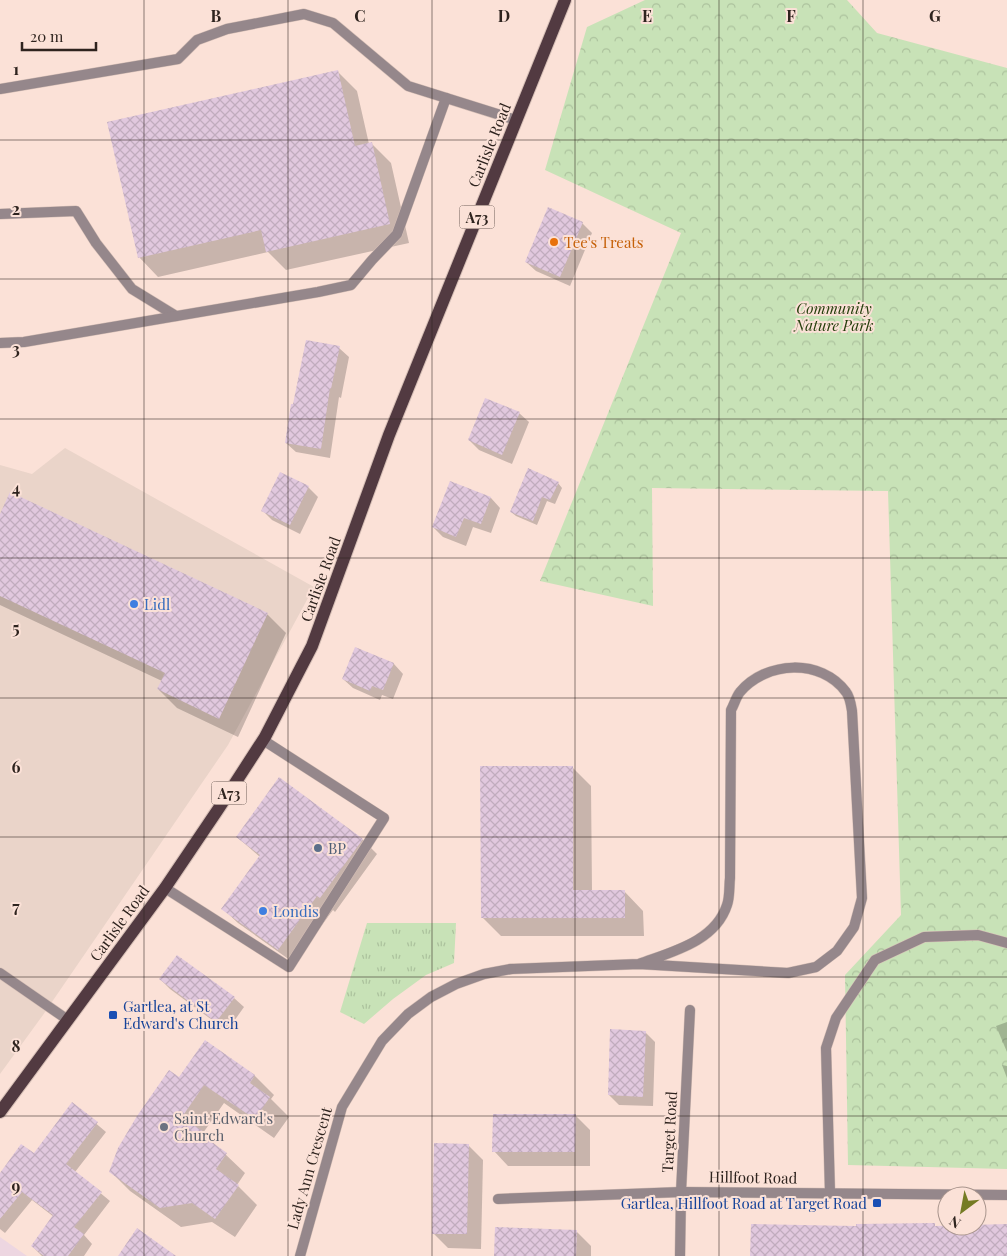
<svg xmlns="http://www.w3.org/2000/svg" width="1007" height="1256" font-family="'Playfair Display',serif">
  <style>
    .commercial { fill: #ead4c9 }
    .education { fill: #edd6e1 }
    .grass { fill: url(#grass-tufts) }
    .park { fill: url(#park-crowns) }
    .shadow { fill: #0003 }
    .building { fill: url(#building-cross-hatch) }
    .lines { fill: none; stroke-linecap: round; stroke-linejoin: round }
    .lane-casing { stroke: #d6bfb6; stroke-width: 11 }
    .street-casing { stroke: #d6bfb6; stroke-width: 11 }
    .primary-casing { stroke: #d6bfb6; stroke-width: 14 }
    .lane { stroke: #95878b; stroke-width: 10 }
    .street { stroke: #95878b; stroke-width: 10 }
    .primary { stroke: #523a41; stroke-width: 12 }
    .grid { fill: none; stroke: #2e231e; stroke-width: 1; stroke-opacity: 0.55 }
    .food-dot { fill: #e8710a; stroke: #fbe1d7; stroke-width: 2 }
    .shop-dot { fill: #3f7fe0; stroke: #fbe1d7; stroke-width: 2 }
    .service-dot { fill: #5c6f8a; stroke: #fbe1d7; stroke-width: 2 }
    .transit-dot { fill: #1a4fb4; stroke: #fbe1d7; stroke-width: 2 }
    .worship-dot { fill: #6b7280; stroke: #fbe1d7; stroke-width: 2 }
    .labels { text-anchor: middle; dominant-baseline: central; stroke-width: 4; stroke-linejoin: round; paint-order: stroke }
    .shield { fill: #fbe1d7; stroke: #6c5c56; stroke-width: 1 }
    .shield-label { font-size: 14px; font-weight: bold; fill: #2e231e }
    .street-label { font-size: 15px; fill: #2e231e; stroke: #fbe1d7 }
    .food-label { font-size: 15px; fill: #c56008; stroke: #fbe1d7; text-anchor: start }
    .park-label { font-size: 15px; font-style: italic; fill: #243e0b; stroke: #fbe1d7 }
    .shop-label { font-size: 15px; fill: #366cbe; stroke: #fbe1d7; text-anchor: start }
    .service-label { font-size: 15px; fill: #4e5e75; stroke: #fbe1d7; text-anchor: start }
    .transit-label { font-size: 15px; fill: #164399; stroke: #fbe1d7; text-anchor: start }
    .worship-label { font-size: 15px; fill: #5b616d; stroke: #fbe1d7; text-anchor: start }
    .grid-label { font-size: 16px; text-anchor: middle; font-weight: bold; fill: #2e231e; stroke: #fbe1d7; stroke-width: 4; stroke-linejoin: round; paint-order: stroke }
  </style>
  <defs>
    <pattern id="grass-tufts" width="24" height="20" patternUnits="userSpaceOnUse" patternTransform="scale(1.25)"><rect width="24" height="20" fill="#c8e2b7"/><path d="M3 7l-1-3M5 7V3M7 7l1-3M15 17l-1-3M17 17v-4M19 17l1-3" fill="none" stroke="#acc29d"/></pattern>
    <pattern id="park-crowns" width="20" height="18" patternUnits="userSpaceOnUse" patternTransform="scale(1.25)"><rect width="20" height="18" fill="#c8e2b7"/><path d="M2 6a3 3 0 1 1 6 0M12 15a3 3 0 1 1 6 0" fill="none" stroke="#acc29d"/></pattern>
    <pattern id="building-cross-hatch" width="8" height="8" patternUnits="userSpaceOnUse" patternTransform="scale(1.25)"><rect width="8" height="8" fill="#e1c8de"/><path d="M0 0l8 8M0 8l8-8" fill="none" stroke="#c1acbe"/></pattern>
  </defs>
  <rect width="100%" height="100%" fill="#fbe1d7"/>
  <path class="commercial" d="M65,448L314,587L228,745L43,1015L0,1074V465L32,474Z"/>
  <path class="education" d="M0,1237L27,1256H0Z"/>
  <path class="grass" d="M367,923H456L454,963L426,975L393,999L364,1024L340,1012Z"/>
  <path class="park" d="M645,0H847L877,33L1007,68V1169L848,1165L845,975L901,915L888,491L652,488L653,606L540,581L681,233L545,170L587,27Z"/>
  <g class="shadow">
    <path d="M337,71L357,91L369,144H372L391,163L409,243L286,270L268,252L158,277L139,257Z"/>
    <path d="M549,209L582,223L592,233L570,286L536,271L526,262Z"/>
    <path d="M339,348L349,357L341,398L339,397L330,458L296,452L286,443Z"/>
    <path d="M519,413L529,422L512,464L479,450L469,440Z"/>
    <path d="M451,483L491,498L500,508L491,533L473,527L466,546L443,537L433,527Z"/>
    <path d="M558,483L562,488L555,504L547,501L537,525L516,516L511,512Z"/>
    <path d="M308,487L318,497L300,534L272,520L262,510Z"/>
    <path d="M0,517L267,614L286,633L238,737L177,708L158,689L162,681L0,605Z"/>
    <path d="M355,649L394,664L403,674L393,699L382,695L380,700L353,688L343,679Z"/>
    <path d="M572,767L591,786L592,891H624L643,911L644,936H501L482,917Z"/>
    <path d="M237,837L362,839L377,854L335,912L333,910L294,963L238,923L223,909L260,857Z"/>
    <path d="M160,979L234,998L244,1007L227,1031L170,989Z"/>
    <path d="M1007,1022V1052L996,1026Z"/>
    <path d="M645,1032L655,1042L653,1106L619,1105L609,1095Z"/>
    <path d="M205,1042L255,1076L274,1095L271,1099L289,1117L274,1138L224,1103L203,1133L245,1173L237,1185L257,1205L235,1237L212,1222L181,1227L130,1191L111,1172Z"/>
    <path d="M1002,1065L1007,1066V1078Z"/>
    <path d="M73,1104L106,1132L75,1172L110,1201L84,1235L92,1244L84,1256H42L32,1246L54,1217L32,1200L5,1233L0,1229V1183L34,1155Z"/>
    <path d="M575,1115L590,1130V1166H508L494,1151Z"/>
    <path d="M468,1145L483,1160L481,1249L448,1248L433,1233Z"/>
    <path d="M576,1231L591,1246V1256H496Z"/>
  </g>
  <g class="building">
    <path d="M338,70L355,146L372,142L390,224L266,252L261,230L138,258L107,122Z"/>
    <path d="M548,207L583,222L560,277L525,262Z"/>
    <path d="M306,340L340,346L331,389L330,388L321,449L285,443L291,404H293Z"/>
    <path d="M485,398L520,412L502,455L468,440Z"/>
    <path d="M528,468L559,482L550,500L542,497L533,521L510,512Z"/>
    <path d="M280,472L309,486L290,525L261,511Z"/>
    <path d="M450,481L491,497L481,524L464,518L456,537L432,527Z"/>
    <path d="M10,492L268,613L219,719L157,689L165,673L0,596V514Z"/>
    <path d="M355,647L394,663L383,690L372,686L370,691L342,679Z"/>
    <path d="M480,766H573V890H625V918H481Z"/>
    <path d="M279,777L363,839L320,898L317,896L278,950L221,909L260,855L236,837Z"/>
    <path d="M177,955L235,997L216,1022L159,979Z"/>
    <path d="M610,1029L646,1031L643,1097L608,1095Z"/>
    <path d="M205,1040L255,1075L250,1083L270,1097L255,1119L204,1085L182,1117L210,1136L213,1143L227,1153L216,1169L239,1185L215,1219L192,1203L160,1208L109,1172L118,1148L137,1116L169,1070L179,1077Z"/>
    <path d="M72,1102L98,1122L66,1164L102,1192L74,1227L84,1234L68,1256H44L31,1246L53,1215L22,1192L0,1219V1173L21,1144L34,1153Z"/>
    <path d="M493,1114H576L575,1152H492Z"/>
    <path d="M434,1143L469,1144L467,1234H432Z"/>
    <path d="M935,1223V1226L1007,1224V1256H750L751,1224L856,1226V1224Z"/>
    <path d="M495,1227L577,1230L576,1256H494Z"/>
    <path d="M137,1228L176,1256H118Z"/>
  </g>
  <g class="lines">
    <defs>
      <g id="lane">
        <path d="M0,89L178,59L197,40L227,29L304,14L333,23L408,86L516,120"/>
        <path d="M0,214L76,211L96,243L132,289L176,316"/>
        <path d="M0,343L24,342L318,292L351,285L372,260L397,234L446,98"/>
        <path d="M165,888L289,967L384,818L263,740"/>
        <path d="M511,969L639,964L788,973L816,967L837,951L854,927L862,898L852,711C851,705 850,697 846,692C821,658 766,661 740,692C736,697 734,705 731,710L730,878C729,886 730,897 727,905C715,942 671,952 639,964"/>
        <path d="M0,973L68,1020"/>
        <path d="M830,1193L826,1048L836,1018L875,960L924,937L978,935L1007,943"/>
      </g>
      <g id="street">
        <path d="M498,1199L681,1192L1007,1195"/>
        <path d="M300,1256L342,1107L382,1041L408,1014L431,997L456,984L484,974L511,969"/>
        <path d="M680,1256L681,1192L690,1010"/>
      </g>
      <path id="primary" d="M0,1112L165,888L219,808L265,737L312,646L389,435L565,0"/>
    </defs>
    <use href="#lane" class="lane-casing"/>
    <use href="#street" class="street-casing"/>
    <use href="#primary" class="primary-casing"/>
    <use href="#lane" class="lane"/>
    <use href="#street" class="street"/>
    <use href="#primary" class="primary"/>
  </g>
  <path class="grid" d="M144,0V1256M288,0V1256M432,0V1256M575,0V1256M719,0V1256M863,0V1256M0,140H1007M0,279H1007M0,419H1007M0,558H1007M0,698H1007M0,837H1007M0,977H1007M0,1116H1007"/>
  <circle class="food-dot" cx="554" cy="242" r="5"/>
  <g class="shop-dot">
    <circle cx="134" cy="604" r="5"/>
    <circle cx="263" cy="911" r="5"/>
  </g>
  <circle class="service-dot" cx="318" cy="848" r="5"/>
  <g class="transit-dot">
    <rect x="108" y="1010" width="10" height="10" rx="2.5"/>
    <rect x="872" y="1198" width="10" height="10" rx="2.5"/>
  </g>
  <circle class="worship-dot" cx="164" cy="1127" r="5"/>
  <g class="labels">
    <g class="shield">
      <rect x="459.5" y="205.5" width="35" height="23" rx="4"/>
      <rect x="211.5" y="781.5" width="35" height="23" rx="4"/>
    </g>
    <g class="shield-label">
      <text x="477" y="217">A73</text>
      <text x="229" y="793">A73</text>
    </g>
    <g class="street-label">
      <text transform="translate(489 145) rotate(-68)">Carlisle Road</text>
      <text transform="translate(320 579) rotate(-70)">Carlisle Road</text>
      <text transform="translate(119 923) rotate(-54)">Carlisle Road</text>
      <text transform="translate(669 1132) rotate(-87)">Target Road</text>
      <text transform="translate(309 1168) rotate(-74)">Lady Ann Crescent</text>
      <text transform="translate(753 1177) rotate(1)">Hillfoot Road</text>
    </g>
    <g class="food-label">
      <text x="564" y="242">Tee's Treats</text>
    </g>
    <g class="park-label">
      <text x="834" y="308">Community<tspan x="834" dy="17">Nature Park</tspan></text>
    </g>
    <g class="shop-label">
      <text x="144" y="604">Lidl</text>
      <text x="273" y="911">Londis</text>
    </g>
    <g class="service-label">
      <text x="328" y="848">BP</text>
    </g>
    <g class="transit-label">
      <text x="123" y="1006">Gartlea, at St<tspan x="123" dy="17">Edward's Church</tspan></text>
      <text x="867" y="1203" text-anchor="end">Gartlea, Hillfoot Road at Target Road</text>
    </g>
    <g class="worship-label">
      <text x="174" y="1118">Saint Edward's<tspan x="174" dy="17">Church</tspan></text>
    </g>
  </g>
  <g class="grid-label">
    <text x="216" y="22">B</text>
    <text x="360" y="22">C</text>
    <text x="504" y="22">D</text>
    <text x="647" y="22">E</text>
    <text x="791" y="22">F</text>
    <text x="935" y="22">G</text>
    <text x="16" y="75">1</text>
    <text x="16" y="215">2</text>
    <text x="16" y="355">3</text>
    <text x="16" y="494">4</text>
    <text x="16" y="634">5</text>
    <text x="16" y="773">6</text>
    <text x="16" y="913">7</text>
    <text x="16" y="1052">8</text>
    <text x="16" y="1192">9</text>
  </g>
  <g transform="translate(962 1211) rotate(212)"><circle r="24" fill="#fbe1d7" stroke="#a9958d"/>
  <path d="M0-4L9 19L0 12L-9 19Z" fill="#757b24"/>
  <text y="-8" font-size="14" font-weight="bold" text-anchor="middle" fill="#2e231e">N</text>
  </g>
  <path d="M22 42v8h74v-8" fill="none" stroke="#2e231e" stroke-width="2.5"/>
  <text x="30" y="42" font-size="15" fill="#2e231e" stroke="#fbe1d7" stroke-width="4" paint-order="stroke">20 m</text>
</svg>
